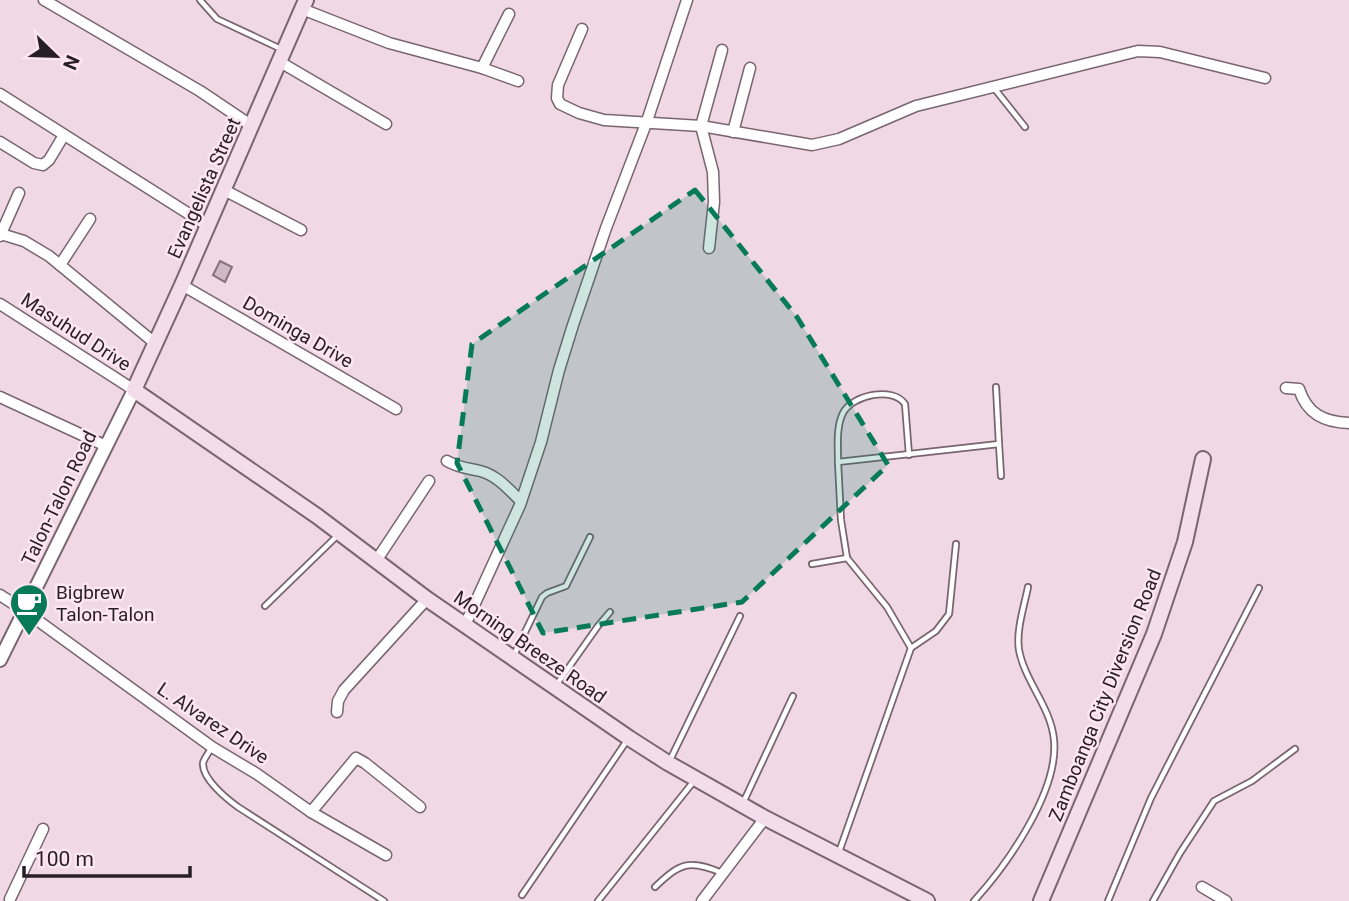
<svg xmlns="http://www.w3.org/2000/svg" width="1349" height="901" font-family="Roboto,sans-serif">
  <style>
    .building { fill: #d0b9c6; stroke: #86717c; stroke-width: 2 }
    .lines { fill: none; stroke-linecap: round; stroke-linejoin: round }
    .service-casing { stroke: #796570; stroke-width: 8 }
    .minor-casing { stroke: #796570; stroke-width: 13 }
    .tertiary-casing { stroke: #796570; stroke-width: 16 }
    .secondary-casing { stroke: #796570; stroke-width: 18 }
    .service { stroke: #fff; stroke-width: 4.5 }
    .minor { stroke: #fff; stroke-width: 10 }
    .tertiary { stroke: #fff; stroke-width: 12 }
    .secondary { stroke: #f4ddea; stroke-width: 14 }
    .marked { fill: #077b58; fill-opacity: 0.2; stroke: #077b58; stroke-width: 5; stroke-dasharray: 14 9; stroke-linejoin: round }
    .labels { text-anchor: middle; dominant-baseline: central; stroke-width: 5; stroke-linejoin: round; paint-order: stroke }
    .street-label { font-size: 19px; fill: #281f24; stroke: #fde5f2 }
    .poi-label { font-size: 19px; fill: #281f24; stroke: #fde5f2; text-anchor: start }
  </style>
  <rect width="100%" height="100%" fill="#f0d8e5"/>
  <path class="building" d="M220,261L232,267L225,282L213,275Z"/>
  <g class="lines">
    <defs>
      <g id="service">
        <path d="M200,0L217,19L281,49"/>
        <path d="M994,88L1025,127"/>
        <path d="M999,444L1001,476"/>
        <path d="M838,462C838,446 836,427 843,413C852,395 893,386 905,404L909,455"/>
        <path d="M847,558L841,520L838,462L999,444L996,387"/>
        <path d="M812,564L847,558L887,607L911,648"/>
        <path d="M265,606L337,536"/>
        <path d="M514,655L542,597L547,593L566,586L590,537"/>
        <path d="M557,684L598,626L610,612"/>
        <path d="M211,748C209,753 204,758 203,763C202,779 227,799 238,807L384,901"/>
        <path d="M670,760L740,616"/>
        <path d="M743,803L793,696"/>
        <path d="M839,852L911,648L936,631L949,614L956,544"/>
        <path d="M655,887C680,863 689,859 722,873"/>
        <path d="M522,895L628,739"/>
        <path d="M598,901L694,781"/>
        <path d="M974,901C1007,865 1059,791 1054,740C1051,707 1025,682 1019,650C1016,630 1024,607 1028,587"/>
        <path d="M1108,901L1151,798L1259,588"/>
        <path d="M1153,901L1180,853L1214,801L1252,781L1295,749"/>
      </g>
      <g id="minor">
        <path d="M44,0L200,91L252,126"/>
        <path d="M302,9L389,43L482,68L509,14"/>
        <path d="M582,29L558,85L557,98L560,104L579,113L604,120L701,126L812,145L839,139L916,106L1138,51L1160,52L1265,78"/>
        <path d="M280,62L386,124"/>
        <path d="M482,68L518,81"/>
        <path d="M0,94L208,226"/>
        <path d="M733,132L750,68"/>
        <path d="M0,142L34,163L43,165L49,160L64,135"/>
        <path d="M224,190L301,230"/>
        <path d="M1,234L24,241L49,256L156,344"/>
        <path d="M0,236L19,193"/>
        <path d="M709,248L714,202L713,172L701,126L722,50"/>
        <path d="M60,265L90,219"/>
        <path d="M182,285L396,409"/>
        <path d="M0,304L134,390"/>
        <path d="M1286,388L1299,389C1307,414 1324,422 1349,423"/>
        <path d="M0,397L106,446"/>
        <path d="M447,461C459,468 467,468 480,471C497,475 509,490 521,501"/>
        <path d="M376,561L429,481"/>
        <path d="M0,595L26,612L212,747L257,774L311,812L386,855"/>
        <path d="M465,625L520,505L541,442L559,370L573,325L606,228L647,121L687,0"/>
        <path d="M337,712L338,701L344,690L427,599"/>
        <path d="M311,812L356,758L365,763L420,807"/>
        <path d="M1202,887L1226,901"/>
        <path d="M10,899L43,829"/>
        <path d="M702,901L765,818"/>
      </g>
      <path id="tertiary" d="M0,660L134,390"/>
      <g id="secondary">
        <path d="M306,0L182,285L134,390L317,516L427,599L629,738L668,763L765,818L927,901"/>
        <path d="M1041,901L1154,634L1185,542L1203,459"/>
      </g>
    </defs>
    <use href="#service" class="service-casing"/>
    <use href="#minor" class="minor-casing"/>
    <use href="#tertiary" class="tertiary-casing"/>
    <use href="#secondary" class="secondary-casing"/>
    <use href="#service" class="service"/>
    <use href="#minor" class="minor"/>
    <use href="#tertiary" class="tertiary"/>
    <use href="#secondary" class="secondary"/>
  </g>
  <path class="marked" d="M695,190L797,317L888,465L742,602L543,633L457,463L472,344Z"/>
  <defs>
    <symbol id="cafe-pin" viewBox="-11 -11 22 30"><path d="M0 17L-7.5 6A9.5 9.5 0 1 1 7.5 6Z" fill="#077b58" stroke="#fde5f2"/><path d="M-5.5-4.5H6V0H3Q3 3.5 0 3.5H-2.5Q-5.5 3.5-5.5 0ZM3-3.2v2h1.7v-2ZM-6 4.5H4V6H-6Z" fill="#fff"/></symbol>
  </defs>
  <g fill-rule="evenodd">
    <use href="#cafe-pin" x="7" y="581" width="44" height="60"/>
  </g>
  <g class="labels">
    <g class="street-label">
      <text transform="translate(204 188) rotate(-66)">Evangelista Street</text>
      <text transform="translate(76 332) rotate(33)">Masuhud Drive</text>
      <text transform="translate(298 332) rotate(30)">Dominga Drive</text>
      <text transform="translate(59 498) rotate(-64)">Talon-Talon Road</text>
      <text transform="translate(530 647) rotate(35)">Morning Breeze Road</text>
      <text transform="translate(1105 695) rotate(-68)">Zamboanga City Diversion Road</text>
      <text transform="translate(213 723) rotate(34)">L. Alvarez Drive</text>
    </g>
    <g class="poi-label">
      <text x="56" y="592">Bigbrew<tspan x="56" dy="22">Talon-Talon</tspan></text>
    </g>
  </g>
  <g transform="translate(56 56) rotate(113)" stroke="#fde5f2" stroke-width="5" paint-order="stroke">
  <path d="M0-5L12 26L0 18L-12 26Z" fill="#281f24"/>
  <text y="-10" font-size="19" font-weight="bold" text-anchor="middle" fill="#281f24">N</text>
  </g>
  <path d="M24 866v10h166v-10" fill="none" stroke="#281f24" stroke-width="3.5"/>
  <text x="35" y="866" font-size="21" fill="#281f24" stroke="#fde5f2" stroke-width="5" paint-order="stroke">100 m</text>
</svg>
